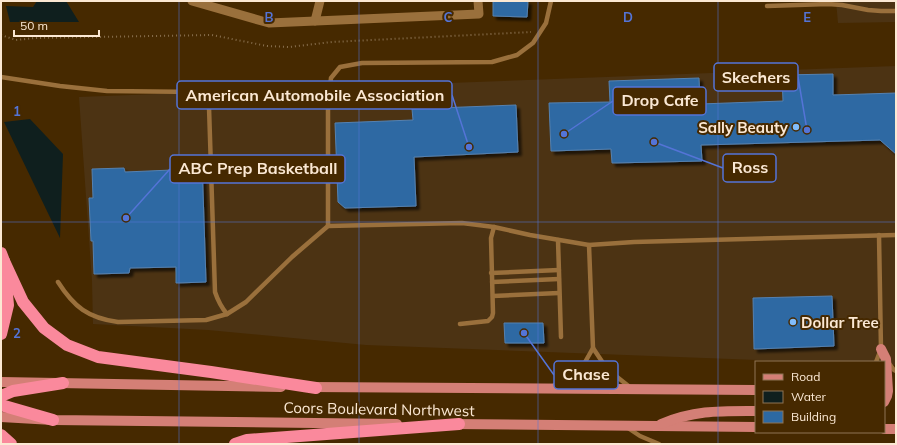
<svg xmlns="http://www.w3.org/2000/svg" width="897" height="445" font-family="Mulish,sans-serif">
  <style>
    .built { fill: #4c3313 }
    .water { fill: #0f1f1e }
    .building { fill: #2d69a3; stroke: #5581b0; filter: url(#shadow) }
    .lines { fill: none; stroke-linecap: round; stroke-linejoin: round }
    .path { stroke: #886f4d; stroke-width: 2; stroke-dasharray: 1 3; stroke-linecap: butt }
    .lane { stroke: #9a703c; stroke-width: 4.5 }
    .street { stroke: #9a703c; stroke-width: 9 }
    .primary { stroke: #d47f76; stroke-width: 10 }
    .highway { stroke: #fa899c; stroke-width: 12 }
    .grid { fill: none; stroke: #5474d7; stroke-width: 1; stroke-opacity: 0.55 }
    .poi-dot { fill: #81bcfa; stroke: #462900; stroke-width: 1.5 }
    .labels { text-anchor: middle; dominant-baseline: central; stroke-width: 4; stroke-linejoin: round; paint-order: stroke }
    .poi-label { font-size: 15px; font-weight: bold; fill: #fbe8d3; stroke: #462900; text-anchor: end }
    .street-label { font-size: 15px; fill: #fbe8d3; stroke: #462900 }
    .grid-label { font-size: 13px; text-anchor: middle; font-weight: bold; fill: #5474d7; stroke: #462900; stroke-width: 4; stroke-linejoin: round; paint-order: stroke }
    .leader { fill: none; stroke: #5474d7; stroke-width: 1.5 }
    .callout-dot { fill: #5474d7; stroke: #462900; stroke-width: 1.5 }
    .callout { fill: #462900; stroke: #5474d7; stroke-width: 1.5 }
    .callout-label { font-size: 16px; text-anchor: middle; font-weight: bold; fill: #fbe8d3 }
  </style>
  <defs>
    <filter id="shadow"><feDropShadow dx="3.5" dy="3.5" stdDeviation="1" flood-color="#0009"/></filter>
  </defs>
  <rect width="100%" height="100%" fill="#462900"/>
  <g class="built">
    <path d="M836,1H896V22L838,23Z"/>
    <path d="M896,66V365H884V362H807L366,345L208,330L93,324L92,281L79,97Z"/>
  </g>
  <g class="water">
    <path d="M37,1H66L79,22H10L6,6L33,7Z"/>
    <path d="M30,119L63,154L60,238L4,122Z"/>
  </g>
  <g class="building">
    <path d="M493,1H528L527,17L493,16Z"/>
    <path d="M833,74V95L896,93V154L880,140L701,145L702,161L612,163L611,149L551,151L549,103L610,102L609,81L699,78L700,104L783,101L782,75Z"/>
    <path d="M516,105L518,152L414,157L416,206L345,208L338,202L335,123L413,120L412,109Z"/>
    <path d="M202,161L206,282L176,283V267L130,268L129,273L94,274L93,241H91L89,198H93L92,169L124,168L125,172L172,170V162Z"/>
    <path d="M832,296L834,346L754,349L753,298Z"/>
    <path d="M504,323H543L544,343H505Z"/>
  </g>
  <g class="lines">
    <path class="path" d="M1,35L16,40L35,38L212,35L267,46L289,47L332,42L531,32"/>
    <g class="lane">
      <path d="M767,6L828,4L842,5L868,10L881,11H896"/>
      <path d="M1,77L60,86L107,91L200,92L224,95L261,102L273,103L328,104"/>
      <path d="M211,93L209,100V107L215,292C218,301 221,307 227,314"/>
      <path d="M328,226V104L331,78L340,67L362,63L492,62L517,55L533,43L546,23L551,1"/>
      <path d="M558,240L561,337"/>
      <path d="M491,273L559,270"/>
      <path d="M58,282C74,307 88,318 118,322L206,320L227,314L246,302L292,257L328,226L462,223L494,227L530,235L589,245L634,242L896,235"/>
      <path d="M492,282L559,279"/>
      <path d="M493,296L559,293"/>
      <path d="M460,324L488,321L492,317L493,313L491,238L494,227"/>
      <path d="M593,348L607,369L631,388"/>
      <path d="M876,362L881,349L879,235"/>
      <path d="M888,362L894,370L896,371"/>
      <path d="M552,387L584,364L593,348L589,245"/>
      <path d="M628,428L640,436L659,444"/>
    </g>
    <g class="street">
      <path d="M192,1L269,23L479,14L478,1"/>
      <path d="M315,21L320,1"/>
    </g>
    <g class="primary">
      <path d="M881,349L886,359L888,391L887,396L884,402"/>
      <path d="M1,382L281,387"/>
      <path d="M309,387L756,390"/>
      <path d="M1,417L53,420L397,424"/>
      <path d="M451,424L756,427"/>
      <path d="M661,424C695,410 720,411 756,411"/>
      <path d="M884,429H896"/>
    </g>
    <g class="highway">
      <path d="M1,253L4,261L8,305L1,334"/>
      <path d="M4,261L23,302L44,328L67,345L98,357L211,372L316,388"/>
      <path d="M1,396L13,391L63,383"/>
      <path d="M1,405L53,420"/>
      <path d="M1,435L11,444"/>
      <path d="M235,444L247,440L459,424"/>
    </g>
  </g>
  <path class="grid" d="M179,1V444M359,1V444M538,1V444M718,1V444M1,222H896"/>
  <g class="poi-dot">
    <circle cx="796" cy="127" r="4"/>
    <circle cx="793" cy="322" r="4"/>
  </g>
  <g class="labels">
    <g class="poi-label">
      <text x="788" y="127">Sally Beauty</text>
      <text x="801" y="322" text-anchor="start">Dollar Tree</text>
    </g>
    <g class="street-label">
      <text transform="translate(379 409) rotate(1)">Coors Boulevard Northwest</text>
    </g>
  </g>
  <g class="grid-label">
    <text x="269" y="22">B</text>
    <text x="448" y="22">C</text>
    <text x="628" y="22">D</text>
    <text x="807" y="22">E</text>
    <text x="17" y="116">1</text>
    <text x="17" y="338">2</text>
  </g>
  <path class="leader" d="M807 130L798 77M469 147L452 95M564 134L613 101M654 142L723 168M126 218L170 169M524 333L554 375"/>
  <g class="callout-dot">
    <circle cx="807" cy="130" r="4"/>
    <circle cx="469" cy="147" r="4"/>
    <circle cx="564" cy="134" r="4"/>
    <circle cx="654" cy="142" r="4"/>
    <circle cx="126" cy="218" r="4"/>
    <circle cx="524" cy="333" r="4"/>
  </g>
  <g class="callout">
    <rect x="714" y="63" width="84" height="28" rx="4"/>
    <rect x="177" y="81" width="275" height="28" rx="4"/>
    <rect x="613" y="87" width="93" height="28" rx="4"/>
    <rect x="723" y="154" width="53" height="28" rx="4"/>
    <rect x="170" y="155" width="175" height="28" rx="4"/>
    <rect x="554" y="361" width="64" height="28" rx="4"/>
  </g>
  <g class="callout-label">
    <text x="756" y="83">Skechers</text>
    <text x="315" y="101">American Automobile Association</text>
    <text x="660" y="106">Drop Cafe</text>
    <text x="750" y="173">Ross</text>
    <text x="258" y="174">ABC Prep Basketball</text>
    <text x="586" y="380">Chase</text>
  </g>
  <rect width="897" height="445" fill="none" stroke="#fbe8d3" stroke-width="4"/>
  <rect x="755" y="361" width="130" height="72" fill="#462900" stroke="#8e7554"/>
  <rect x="763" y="374" width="20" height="6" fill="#d47f76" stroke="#8e7554"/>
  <text x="791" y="381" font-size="12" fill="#fbe8d3">Road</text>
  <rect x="763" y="391" width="20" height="12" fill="#0f1f1e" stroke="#8e7554"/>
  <text x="791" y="401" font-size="12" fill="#fbe8d3">Water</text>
  <rect x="763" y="411" width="20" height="12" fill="#2d69a3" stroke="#8e7554"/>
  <text x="791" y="421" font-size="12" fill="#fbe8d3">Building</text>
  <path d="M14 30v6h85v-6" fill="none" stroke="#fbe8d3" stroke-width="2"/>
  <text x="20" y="30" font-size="12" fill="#fbe8d3" stroke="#462900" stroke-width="3" paint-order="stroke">50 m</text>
</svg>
